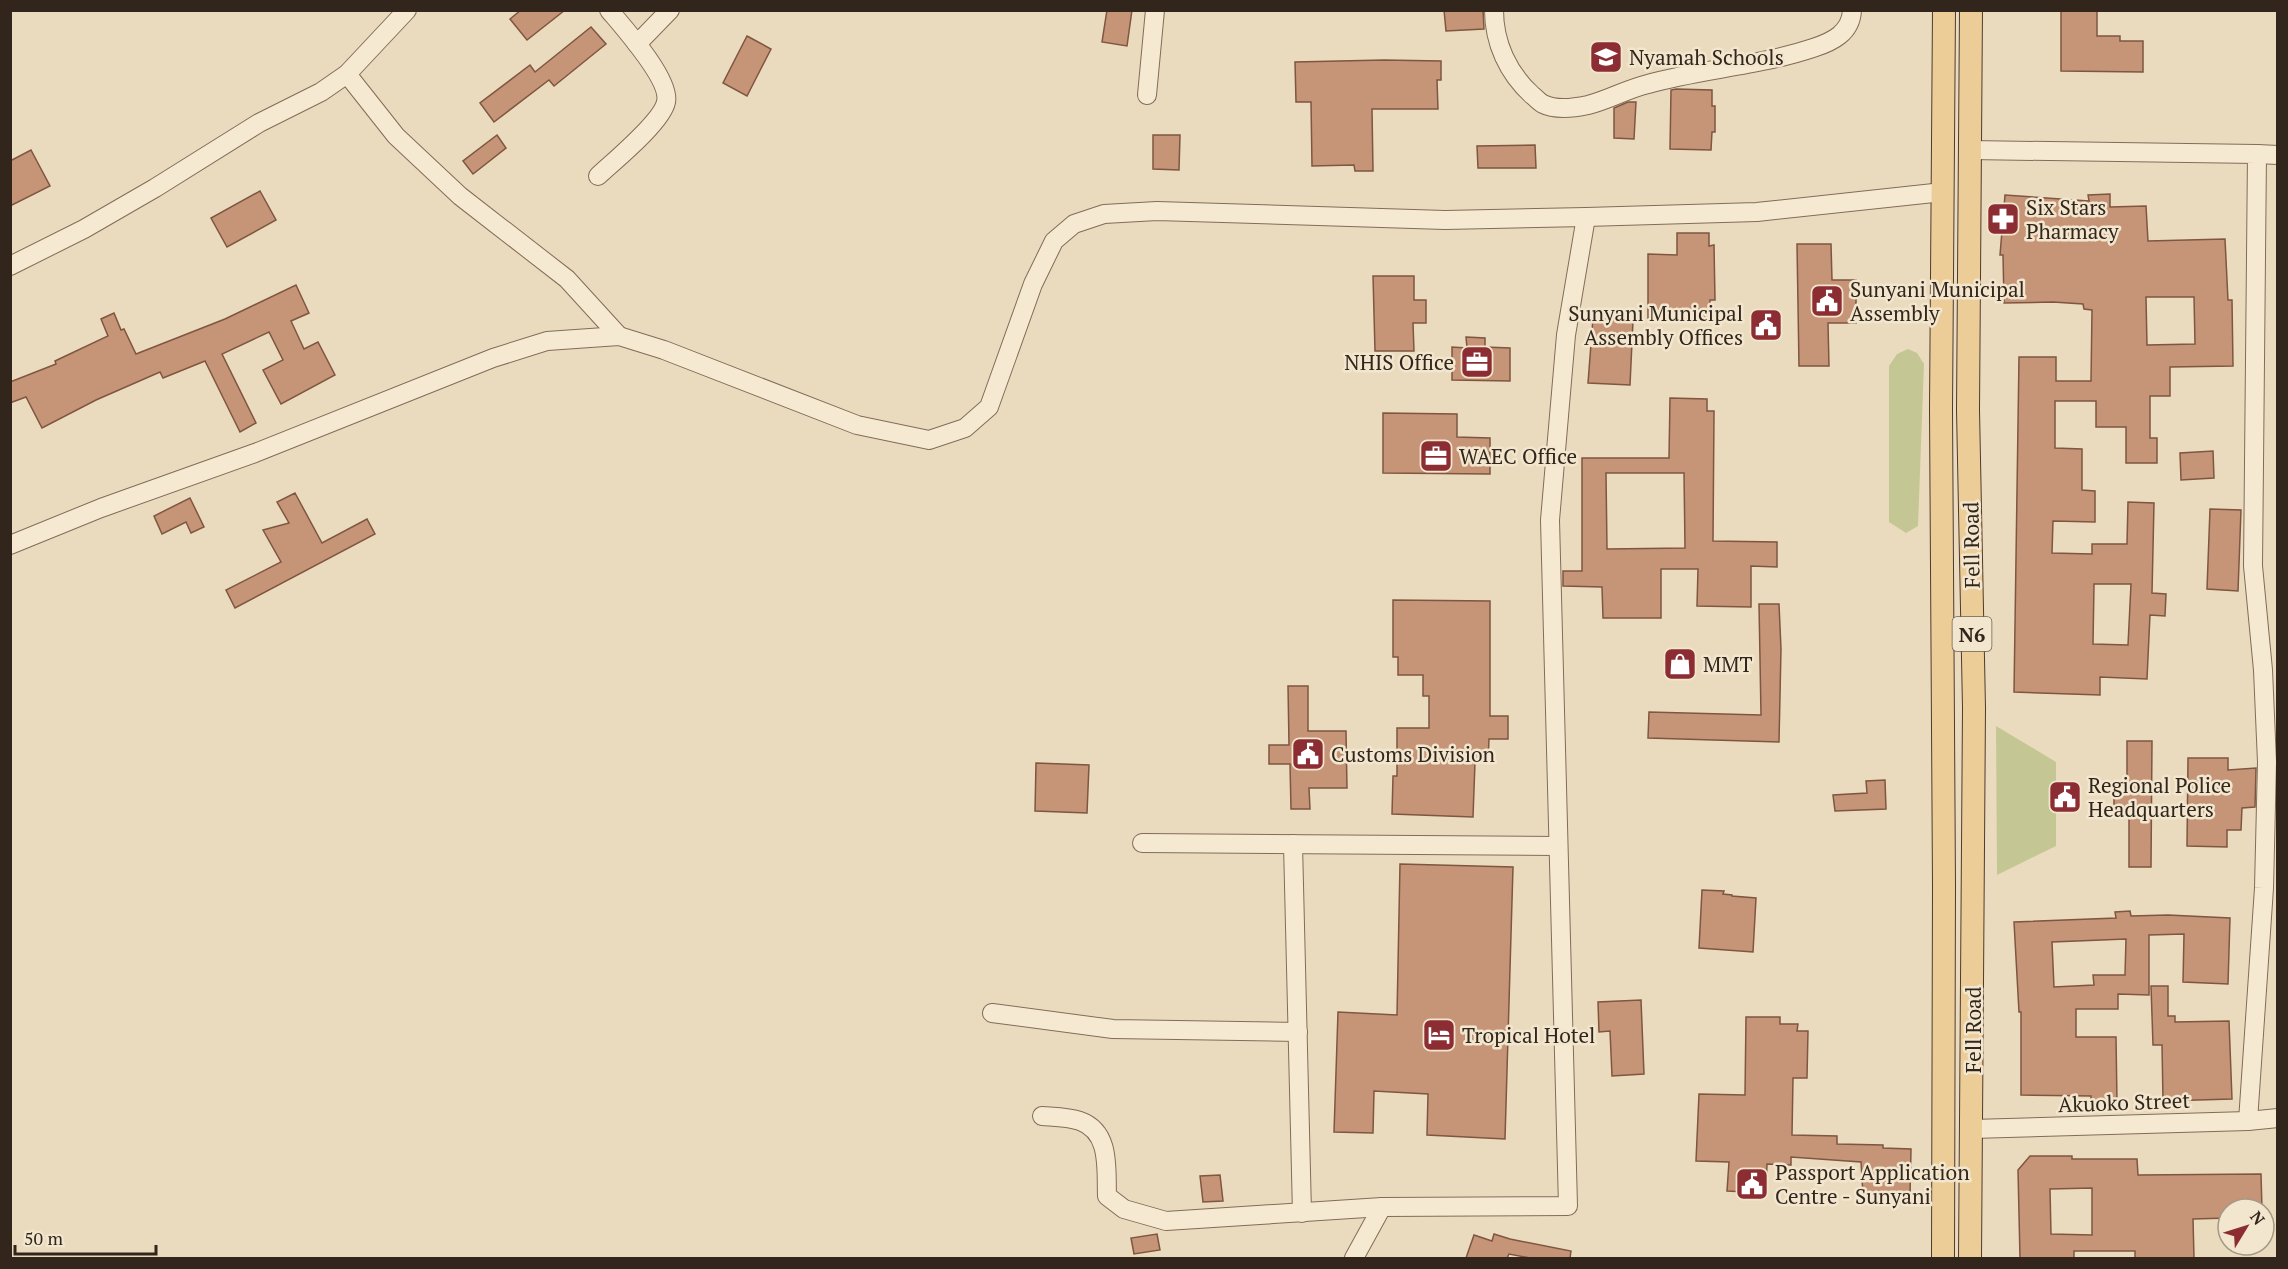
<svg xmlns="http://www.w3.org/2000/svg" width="2288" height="1269" font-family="'PT Serif',serif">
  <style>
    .green { fill: #c4c794 }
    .building { fill: #c69477; stroke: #7f5640; stroke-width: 1.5; fill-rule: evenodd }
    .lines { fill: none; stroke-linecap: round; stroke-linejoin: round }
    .minor-casing { stroke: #826c59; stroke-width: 20 }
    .major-casing { stroke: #4f3b2d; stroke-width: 24 }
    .minor { stroke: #f6e9d1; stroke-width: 18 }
    .major { stroke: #eccd98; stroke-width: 22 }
    .labels { text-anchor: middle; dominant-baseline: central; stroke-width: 5; stroke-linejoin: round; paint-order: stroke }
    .shield { fill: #f2e6ce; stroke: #6c6051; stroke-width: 1.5 }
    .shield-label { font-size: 20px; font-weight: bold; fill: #32261c }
    .poi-label { font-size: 21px; fill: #32261c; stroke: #f2e6ce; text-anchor: start }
    .street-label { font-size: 21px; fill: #32261c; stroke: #f2e6ce }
  </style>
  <rect width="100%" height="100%" fill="#eadbbf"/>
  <g class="green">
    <path d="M1908,349L1917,353L1924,364L1918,526L1906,533L1889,522V366L1897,354Z"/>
    <path d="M1996,726L2056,762V846L1997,875Z"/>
  </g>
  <g class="building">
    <path d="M521,10H565L527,40L510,19Z"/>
    <path d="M1107,10H1132L1127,46L1102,42Z"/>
    <path d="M1444,10H1483L1484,29L1446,31Z"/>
    <path d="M2061,10H2097V36H2120V41H2143V72L2061,71Z"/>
    <path d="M591,27L606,44L554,86L549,80L494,122L480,103L530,65L535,72Z"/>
    <path d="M747,36L771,49L747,96L723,83Z"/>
    <path d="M1598,51L1619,54L1618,71L1597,69Z"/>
    <path d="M1384,60L1441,61V80H1437L1438,109H1372L1373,171H1355L1354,165L1312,166L1311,102H1296L1295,62Z"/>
    <path d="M1676,89L1712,90V106H1715V132H1712L1711,150L1670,149L1671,90Z"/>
    <path d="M1628,102H1636L1634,139L1614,138V108Z"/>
    <path d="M497,135L506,148L473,174L463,161Z"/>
    <path d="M1153,135H1180L1179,170L1153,169Z"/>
    <path d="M1535,145L1536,168H1478L1477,146Z"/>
    <path d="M31,150L50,186L10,206V161Z"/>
    <path d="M260,191L276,220L227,247L211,218Z"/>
    <path d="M2110,194V207L2146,206L2148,241L2225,239L2228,300H2232L2233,366L2170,367V396H2150V438H2157V463H2126V427H2096V401H2055V448L2082,449V490L2095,491V522L2053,521L2052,553L2092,554V544H2127L2128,502L2154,503L2152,593L2166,594L2165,616L2150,615L2147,679L2100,677V695L2014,692L2019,357H2056V381H2091L2092,310L2084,309L2083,304L2053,302L2004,303L2003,255H2000L2005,195L2089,201L2088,195ZM2146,297H2194L2195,344L2147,345ZM2094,584H2131L2128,645L2093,644Z"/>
    <path d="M1677,233H1709V246L1714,245L1715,300H1710V318H1648V254L1677,255Z"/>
    <path d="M1797,244H1831L1832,280H1856V323H1828L1829,366H1799Z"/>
    <path d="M1373,276H1414V300H1426V323H1413L1414,351H1375Z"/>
    <path d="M296,285L309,313L291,321L304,349L318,342L335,375L281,404L263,370L283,360L269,332L222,354L256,423L240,432L205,361L163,378L160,372L96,400L42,428L26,397L10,403V382L56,364L55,361L108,336L101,319L114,313L121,330L124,329L136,354L225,319Z"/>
    <path d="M1593,318L1633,321L1630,385L1588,383Z"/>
    <path d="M1466,337L1485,338V347L1510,348V381L1452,380V347L1467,348Z"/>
    <path d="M1670,398L1707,399V411H1714L1713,541L1777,542V567L1751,566V607L1697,606L1698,569H1661V618H1603L1602,587L1563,586V571H1582V458H1669ZM1606,473H1684L1685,548L1607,549Z"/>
    <path d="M1383,413L1457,414V437L1490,438V474L1383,473Z"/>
    <path d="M2213,451L2214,478L2181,480L2180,453Z"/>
    <path d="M295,493L322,543L367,519L375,534L235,608L226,590L281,562L263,530L289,523L277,502Z"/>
    <path d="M190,498L204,527L191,533L186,522L162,534L154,516Z"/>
    <path d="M2210,509L2241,510L2238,591L2207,589Z"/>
    <path d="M1393,600L1490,601V716H1508V739H1489L1488,762H1475L1473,817L1392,814L1393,776H1397V728H1429V696H1423V675H1398V657H1393Z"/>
    <path d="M1759,604H1779L1781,649L1779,742L1648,738L1649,712L1761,715Z"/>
    <path d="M1288,686H1308V731H1346L1347,788H1309L1310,809H1291L1290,764H1269V745H1289Z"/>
    <path d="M2127,741H2152L2151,867H2129V810H2114V792H2127Z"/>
    <path d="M2188,758H2228V770L2256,768L2255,807L2242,808L2241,830H2227V847L2187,846Z"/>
    <path d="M1036,763L1089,765L1087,813L1035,811Z"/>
    <path d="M1885,780L1886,809L1835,811L1833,795L1867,793L1866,781Z"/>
    <path d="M1400,864L1513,867L1505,1139L1427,1135L1428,1094L1374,1091L1373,1133L1334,1132L1338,1012L1397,1015Z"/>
    <path d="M1702,890L1724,891L1723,894L1732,895V896L1756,898L1753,952L1699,948Z"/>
    <path d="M2130,911L2131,916L2168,915L2230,918L2228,984L2183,982L2184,934L2149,935V995L2118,994V1009H2076V1037H2116L2117,1102H2091V1096L2021,1095V1012H2019L2014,922L2116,918L2115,912ZM2126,939L2125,975H2093L2094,985L2054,987L2052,942Z"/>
    <path d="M2151,986H2168V1016H2175V1022L2229,1021L2232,1099L2163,1101L2162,1045H2153Z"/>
    <path d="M1641,1000L1644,1074L1612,1076L1610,1031L1599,1032L1598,1002Z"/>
    <path d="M1746,1017H1780V1024H1798L1797,1031H1808L1807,1078H1793L1792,1135L1837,1136V1144L1883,1145V1148L1911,1149L1910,1196L1895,1194L1863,1195L1861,1162L1791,1157V1165L1767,1164L1766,1193L1727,1191L1729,1162L1696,1161L1699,1094L1745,1095Z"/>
    <path d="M2030,1156H2072V1159H2137L2138,1175L2261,1174L2262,1209H2227L2228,1218L2193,1219L2194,1258H2135V1251H2074V1258H2020L2018,1170ZM2092,1188V1235L2051,1234L2050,1189Z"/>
    <path d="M1220,1175L1223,1201L1203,1202L1200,1176Z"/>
    <path d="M1157,1234L1160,1250L1134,1254L1131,1238Z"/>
    <path d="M1494,1234L1510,1239L1571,1251L1570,1258H1530L1509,1254L1507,1258H1466L1474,1235L1492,1241Z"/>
  </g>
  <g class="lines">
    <defs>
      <g id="minor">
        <path d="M1494,10C1494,43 1508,73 1532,95C1535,97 1539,102 1543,104C1555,110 1574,108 1588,105C1608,100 1627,89 1648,84C1702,69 1759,66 1813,48C1832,42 1851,33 1852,10"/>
        <path d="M637,44L670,10"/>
        <path d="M347,74L396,136L460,196L567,279L619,336"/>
        <path d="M1147,95L1155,10"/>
        <path d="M1970,150L2257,154L2253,566L2263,670L2267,762L2264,888L2248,1121"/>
        <path d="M2257,154L2278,155"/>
        <path d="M598,176C614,161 662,122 666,102C671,80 624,28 609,10"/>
        <path d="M10,266L84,229L155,188L259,123L321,92L347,74L407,10"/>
        <path d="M10,545L101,508L255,453L493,358L547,341L619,336L664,350L857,425L929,440L965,428L989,407L1033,284L1054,241L1074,224L1104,214L1157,211L1445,220L1586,217L1757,212L1943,192"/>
        <path d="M1142,843L1558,846"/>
        <path d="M1293,844L1302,1213"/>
        <path d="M992,1013L1113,1029L1298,1032"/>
        <path d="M1042,1116C1054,1117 1068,1117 1080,1121C1111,1132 1106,1169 1107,1196L1124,1209L1166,1221L1382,1207L1568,1206L1550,520L1566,335L1586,217"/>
        <path d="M1972,1129L2248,1121L2278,1118"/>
        <path d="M1354,1258L1382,1207"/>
      </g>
      <g id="major">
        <path d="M1943,1258L1944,885L1941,409L1944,10"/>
        <path d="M1970,1258L1974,708L1968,410L1971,10"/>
      </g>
    </defs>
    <use href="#minor" class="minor-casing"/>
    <use href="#major" class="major-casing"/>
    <use href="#minor" class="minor"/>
    <use href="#major" class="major"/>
  </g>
  <defs>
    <symbol id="school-square" viewBox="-11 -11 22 22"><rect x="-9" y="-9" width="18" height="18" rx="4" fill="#8c2d33" stroke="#f2e6ce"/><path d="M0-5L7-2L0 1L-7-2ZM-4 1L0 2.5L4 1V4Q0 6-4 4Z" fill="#fff"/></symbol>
    <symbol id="pharmacy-square" viewBox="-11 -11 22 22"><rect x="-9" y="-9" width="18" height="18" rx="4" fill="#8c2d33" stroke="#f2e6ce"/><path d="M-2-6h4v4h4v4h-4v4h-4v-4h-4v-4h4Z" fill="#fff"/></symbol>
    <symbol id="civic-square" viewBox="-11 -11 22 22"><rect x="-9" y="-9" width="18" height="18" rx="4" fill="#8c2d33" stroke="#f2e6ce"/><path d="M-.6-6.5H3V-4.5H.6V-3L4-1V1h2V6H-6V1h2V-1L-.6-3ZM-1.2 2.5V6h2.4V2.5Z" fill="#fff"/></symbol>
    <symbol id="office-square" viewBox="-11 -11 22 22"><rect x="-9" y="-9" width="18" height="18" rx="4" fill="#8c2d33" stroke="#f2e6ce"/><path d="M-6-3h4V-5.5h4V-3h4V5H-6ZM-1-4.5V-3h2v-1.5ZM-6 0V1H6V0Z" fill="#fff"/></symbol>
    <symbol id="shop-square" viewBox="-11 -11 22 22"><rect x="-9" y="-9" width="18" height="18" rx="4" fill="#8c2d33" stroke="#f2e6ce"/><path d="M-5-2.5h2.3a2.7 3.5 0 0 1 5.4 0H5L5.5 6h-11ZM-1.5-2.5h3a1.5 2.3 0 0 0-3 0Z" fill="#fff"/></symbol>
    <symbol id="hotel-square" viewBox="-11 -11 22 22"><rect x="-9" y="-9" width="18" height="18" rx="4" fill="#8c2d33" stroke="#f2e6ce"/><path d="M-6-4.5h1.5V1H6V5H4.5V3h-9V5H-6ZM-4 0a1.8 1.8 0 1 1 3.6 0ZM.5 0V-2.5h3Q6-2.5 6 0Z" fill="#fff"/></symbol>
  </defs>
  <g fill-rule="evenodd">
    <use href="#school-square" x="1587" y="38" width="38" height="38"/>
    <use href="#pharmacy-square" x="1984" y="200" width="38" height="38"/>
    <use href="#civic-square" x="1808" y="282" width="38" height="38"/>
    <use href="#civic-square" x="1747" y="306" width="38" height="38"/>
    <use href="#office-square" x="1458" y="343" width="38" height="38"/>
    <use href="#office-square" x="1417" y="437" width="38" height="38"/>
    <use href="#shop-square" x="1661" y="645" width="38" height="38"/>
    <use href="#civic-square" x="1289" y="735" width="38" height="38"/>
    <use href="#civic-square" x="2046" y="778" width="38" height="38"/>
    <use href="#hotel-square" x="1420" y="1016" width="38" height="38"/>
    <use href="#civic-square" x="1733" y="1165" width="38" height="38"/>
  </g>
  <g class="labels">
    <rect class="shield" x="1952.5" y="617" width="39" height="34" rx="4.5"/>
    <g class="shield-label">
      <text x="1972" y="634">N6</text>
    </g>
    <g class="poi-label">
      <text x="1629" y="57">Nyamah Schools</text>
      <text x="2026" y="207">Six Stars<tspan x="2026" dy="24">Pharmacy</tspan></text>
      <text x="1850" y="289">Sunyani Municipal<tspan x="1850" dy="24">Assembly</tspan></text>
      <text x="1743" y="313" text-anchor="end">Sunyani Municipal<tspan x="1743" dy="24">Assembly Offices</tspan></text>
      <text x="1454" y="362" text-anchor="end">NHIS Office</text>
      <text x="1459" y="456">WAEC Office</text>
      <text x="1703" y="664">MMT</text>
      <text x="1331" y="754">Customs Division</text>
      <text x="2088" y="785">Regional Police<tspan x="2088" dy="24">Headquarters</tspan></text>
      <text x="1462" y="1035">Tropical Hotel</text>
      <text x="1775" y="1172">Passport Application<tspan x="1775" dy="24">Centre - Sunyani</tspan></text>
    </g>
    <g class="street-label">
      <text transform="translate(1971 545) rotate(-91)">Fell Road</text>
      <text transform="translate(1973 1030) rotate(-90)">Fell Road</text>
      <text transform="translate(2124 1102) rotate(-2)">Akuoko Street</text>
    </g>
  </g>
  <rect width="2288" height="1269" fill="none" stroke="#32261c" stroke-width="24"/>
  <g transform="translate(2246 1227) rotate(52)"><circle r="28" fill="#f2e6ce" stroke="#a59987" stroke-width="1.5"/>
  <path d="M0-4.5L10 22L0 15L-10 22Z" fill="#8c2d33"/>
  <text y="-9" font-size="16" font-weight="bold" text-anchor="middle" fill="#32261c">N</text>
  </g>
  <path d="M15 1245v9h141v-9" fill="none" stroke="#32261c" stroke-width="3"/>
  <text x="24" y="1245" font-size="18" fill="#32261c" stroke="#f2e6ce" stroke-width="4.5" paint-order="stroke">50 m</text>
</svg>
